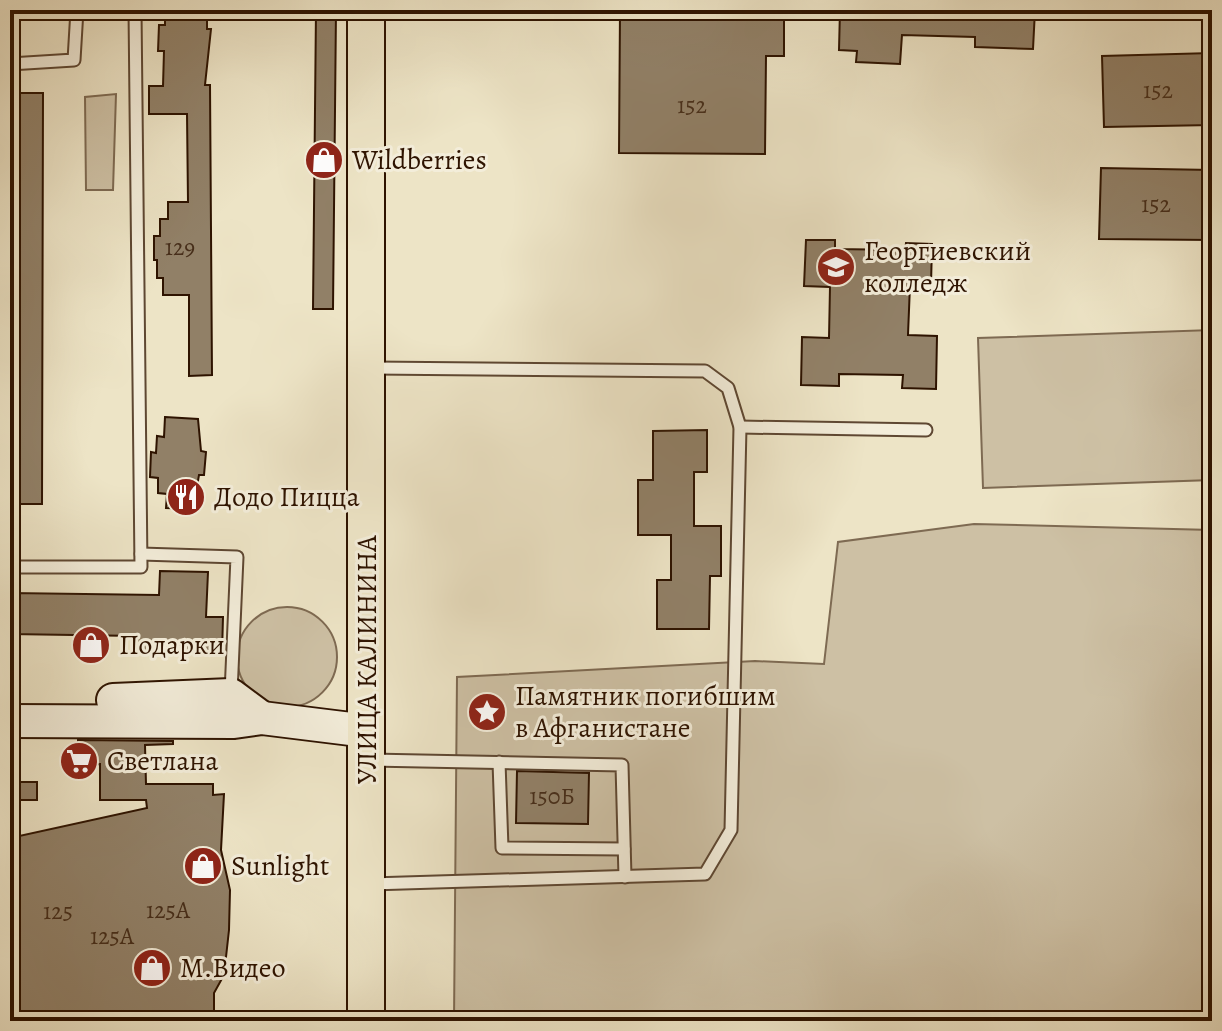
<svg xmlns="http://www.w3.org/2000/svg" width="1222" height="1031" font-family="Alegreya,serif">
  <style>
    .green { fill: #cdc0a4; stroke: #7e6a52; stroke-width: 2 }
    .building { fill: #918067; stroke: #2e1300; stroke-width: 2 }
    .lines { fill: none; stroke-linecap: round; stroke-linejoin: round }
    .lane-casing { stroke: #5e4732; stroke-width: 15 }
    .secondary-casing { stroke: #2e1300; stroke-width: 36 }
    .primary-casing { stroke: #2e1300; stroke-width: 40 }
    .lane { stroke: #f3edda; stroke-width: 11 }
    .secondary { stroke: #f3edda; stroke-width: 32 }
    .primary { stroke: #ede4c6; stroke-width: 36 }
    .labels { text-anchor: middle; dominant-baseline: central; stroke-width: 6; stroke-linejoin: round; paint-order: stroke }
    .number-label { font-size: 24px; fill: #472e1a }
    .poi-label { font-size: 28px; fill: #2e1300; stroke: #f3edda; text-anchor: start }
    .street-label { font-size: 28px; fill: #2e1300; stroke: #f3edda }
  </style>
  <rect width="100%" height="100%" fill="#ede4c6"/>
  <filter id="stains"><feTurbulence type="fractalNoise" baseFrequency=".0025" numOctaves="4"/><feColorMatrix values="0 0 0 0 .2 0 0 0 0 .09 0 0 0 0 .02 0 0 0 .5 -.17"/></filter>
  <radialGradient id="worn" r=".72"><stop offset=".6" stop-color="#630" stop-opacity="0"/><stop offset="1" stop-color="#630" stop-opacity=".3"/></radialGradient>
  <g class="green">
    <path d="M116,94L113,190H86L85,97Z"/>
    <path d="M1212,330V480L983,488L978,338Z"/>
    <path d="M974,524L1212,530V1021H454L457,677L755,661L824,664L838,542Z"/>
    <circle cx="287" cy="657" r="50"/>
  </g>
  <g class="building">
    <path d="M201,10L207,12V29H211L205,85H210L212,375L189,376V295H163V278H157V260H154V236H160V219H168V202H188L187,114H149V86H163L164,51H158L159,25H165V11Z"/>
    <path d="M316,10H336L333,309H313Z"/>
    <path d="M620,10H784V56H766L765,154L619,153Z"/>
    <path d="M840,10H1035L1033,49L975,47V37L902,35L900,64L856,62L857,51L839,50Z"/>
    <path d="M1212,53V125L1104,127L1102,56Z"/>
    <path d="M10,93H43L42,504H10Z"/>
    <path d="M1101,168L1212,170V240L1099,239Z"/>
    <path d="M806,240H835V249L905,250L906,243L932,244L931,285H910L908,335L937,336L936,389L902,388L903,375L839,374V386L801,385L802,337L829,338L830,287L804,286Z"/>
    <path d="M165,417L198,419L201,451L206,452L204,475H199L193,509L166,508L167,494L158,493V478L150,477L151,452L156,453L157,436L164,437Z"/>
    <path d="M707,430V472H694V526H721V576H710L709,629H657V580H671V535H638V480H653V431Z"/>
    <path d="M160,571L208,572L206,617H223L222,653L137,652V636L10,634V593L159,595Z"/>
    <path d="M78,740L173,741V744L145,745L146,784H213V795L224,794L221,850L230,890L229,930L224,975L214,993V1021H10V838L147,808L146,800H100V764L78,765Z"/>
    <path d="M517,771L589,773L588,824L516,823Z"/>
    <rect x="10" y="782" width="27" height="18"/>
  </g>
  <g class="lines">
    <defs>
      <g id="lane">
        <path d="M10,64L74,60L77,10"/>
        <path d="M740,427L926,430"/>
        <path d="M141,554L237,557L231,693"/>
        <path d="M10,567H141L135,10"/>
        <path d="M371,760L622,765L625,877"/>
        <path d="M499,762L502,848L624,849"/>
        <path d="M371,884L705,874L731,830L740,427L728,388L705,371L372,368"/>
      </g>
      <g id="secondary">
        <path d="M113,700L231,695L262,718"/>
        <path d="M10,721L234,722L262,718L367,731"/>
      </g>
      <path id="primary" d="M366,10V1021"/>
    </defs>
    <use href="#lane" class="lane-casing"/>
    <use href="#secondary" class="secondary-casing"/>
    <use href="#primary" class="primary-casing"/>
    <use href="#lane" class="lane"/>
    <use href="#secondary" class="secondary"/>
    <use href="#primary" class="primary"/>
  </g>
  <defs>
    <symbol id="shop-disc" viewBox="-11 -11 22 22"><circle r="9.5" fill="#8f2418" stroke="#f3edda"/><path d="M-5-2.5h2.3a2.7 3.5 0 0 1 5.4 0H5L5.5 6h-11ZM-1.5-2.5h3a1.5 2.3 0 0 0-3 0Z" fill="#fff"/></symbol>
    <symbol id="university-disc" viewBox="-11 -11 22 22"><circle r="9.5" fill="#8f2418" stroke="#f3edda"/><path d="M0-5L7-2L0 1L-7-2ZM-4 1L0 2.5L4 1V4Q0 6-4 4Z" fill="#fff"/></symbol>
    <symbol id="restaurant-disc" viewBox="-11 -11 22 22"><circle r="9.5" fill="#8f2418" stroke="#f3edda"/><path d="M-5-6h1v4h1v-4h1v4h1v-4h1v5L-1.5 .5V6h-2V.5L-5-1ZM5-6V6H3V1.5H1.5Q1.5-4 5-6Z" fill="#fff"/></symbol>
    <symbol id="sight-disc" viewBox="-11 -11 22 22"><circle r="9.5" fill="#8f2418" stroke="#f3edda"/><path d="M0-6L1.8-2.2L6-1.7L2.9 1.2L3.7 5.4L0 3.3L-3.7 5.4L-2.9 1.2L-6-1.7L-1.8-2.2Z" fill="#fff"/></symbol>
    <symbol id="supermarket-disc" viewBox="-11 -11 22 22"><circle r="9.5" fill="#8f2418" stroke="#f3edda"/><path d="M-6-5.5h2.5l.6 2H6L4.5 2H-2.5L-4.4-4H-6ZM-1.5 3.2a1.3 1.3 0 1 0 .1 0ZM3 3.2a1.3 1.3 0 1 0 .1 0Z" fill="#fff"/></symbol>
  </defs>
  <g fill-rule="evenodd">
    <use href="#shop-disc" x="302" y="138" width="44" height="44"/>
    <use href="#university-disc" x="814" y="245" width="44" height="44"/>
    <use href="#restaurant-disc" x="164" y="475" width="44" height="44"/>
    <use href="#shop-disc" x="69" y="623" width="44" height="44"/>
    <use href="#sight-disc" x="465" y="690" width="44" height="44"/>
    <use href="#supermarket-disc" x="57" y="739" width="44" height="44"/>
    <use href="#shop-disc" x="181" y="844" width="44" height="44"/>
    <use href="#shop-disc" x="130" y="946" width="44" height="44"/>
  </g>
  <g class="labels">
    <g class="number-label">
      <text x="1158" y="90">152</text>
      <text x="692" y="105">152</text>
      <text x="1156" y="204">152</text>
      <text x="180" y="247">129</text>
      <text x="552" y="796">150Б</text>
      <text x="168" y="910">125А</text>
      <text x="58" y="911">125</text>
      <text x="112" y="936">125А</text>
    </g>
    <g class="poi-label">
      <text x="352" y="160">Wildberries</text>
      <text x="864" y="251">Георгиевский<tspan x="864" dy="32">колледж</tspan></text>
      <text x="214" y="497">Додо Пицца</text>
      <text x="119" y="645">Подарки</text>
      <text x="515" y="696">Памятник погибшим<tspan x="515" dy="32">в Афганистане</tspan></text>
      <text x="107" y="761">Светлана</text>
      <text x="231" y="866">Sunlight</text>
      <text x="180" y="968">М.Видео</text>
    </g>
    <g class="street-label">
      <text transform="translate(367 660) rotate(-90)">УЛИЦА КАЛИНИНА</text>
    </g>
  </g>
  <rect width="1222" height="1031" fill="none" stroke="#ede4c6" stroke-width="40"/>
  <rect x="12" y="12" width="1198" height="1007" fill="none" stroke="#2e1300" stroke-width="4"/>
  <rect x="20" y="20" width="1182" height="991" fill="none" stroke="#2e1300" stroke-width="2"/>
  <rect width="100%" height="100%" filter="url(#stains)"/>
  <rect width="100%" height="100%" fill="url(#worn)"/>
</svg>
